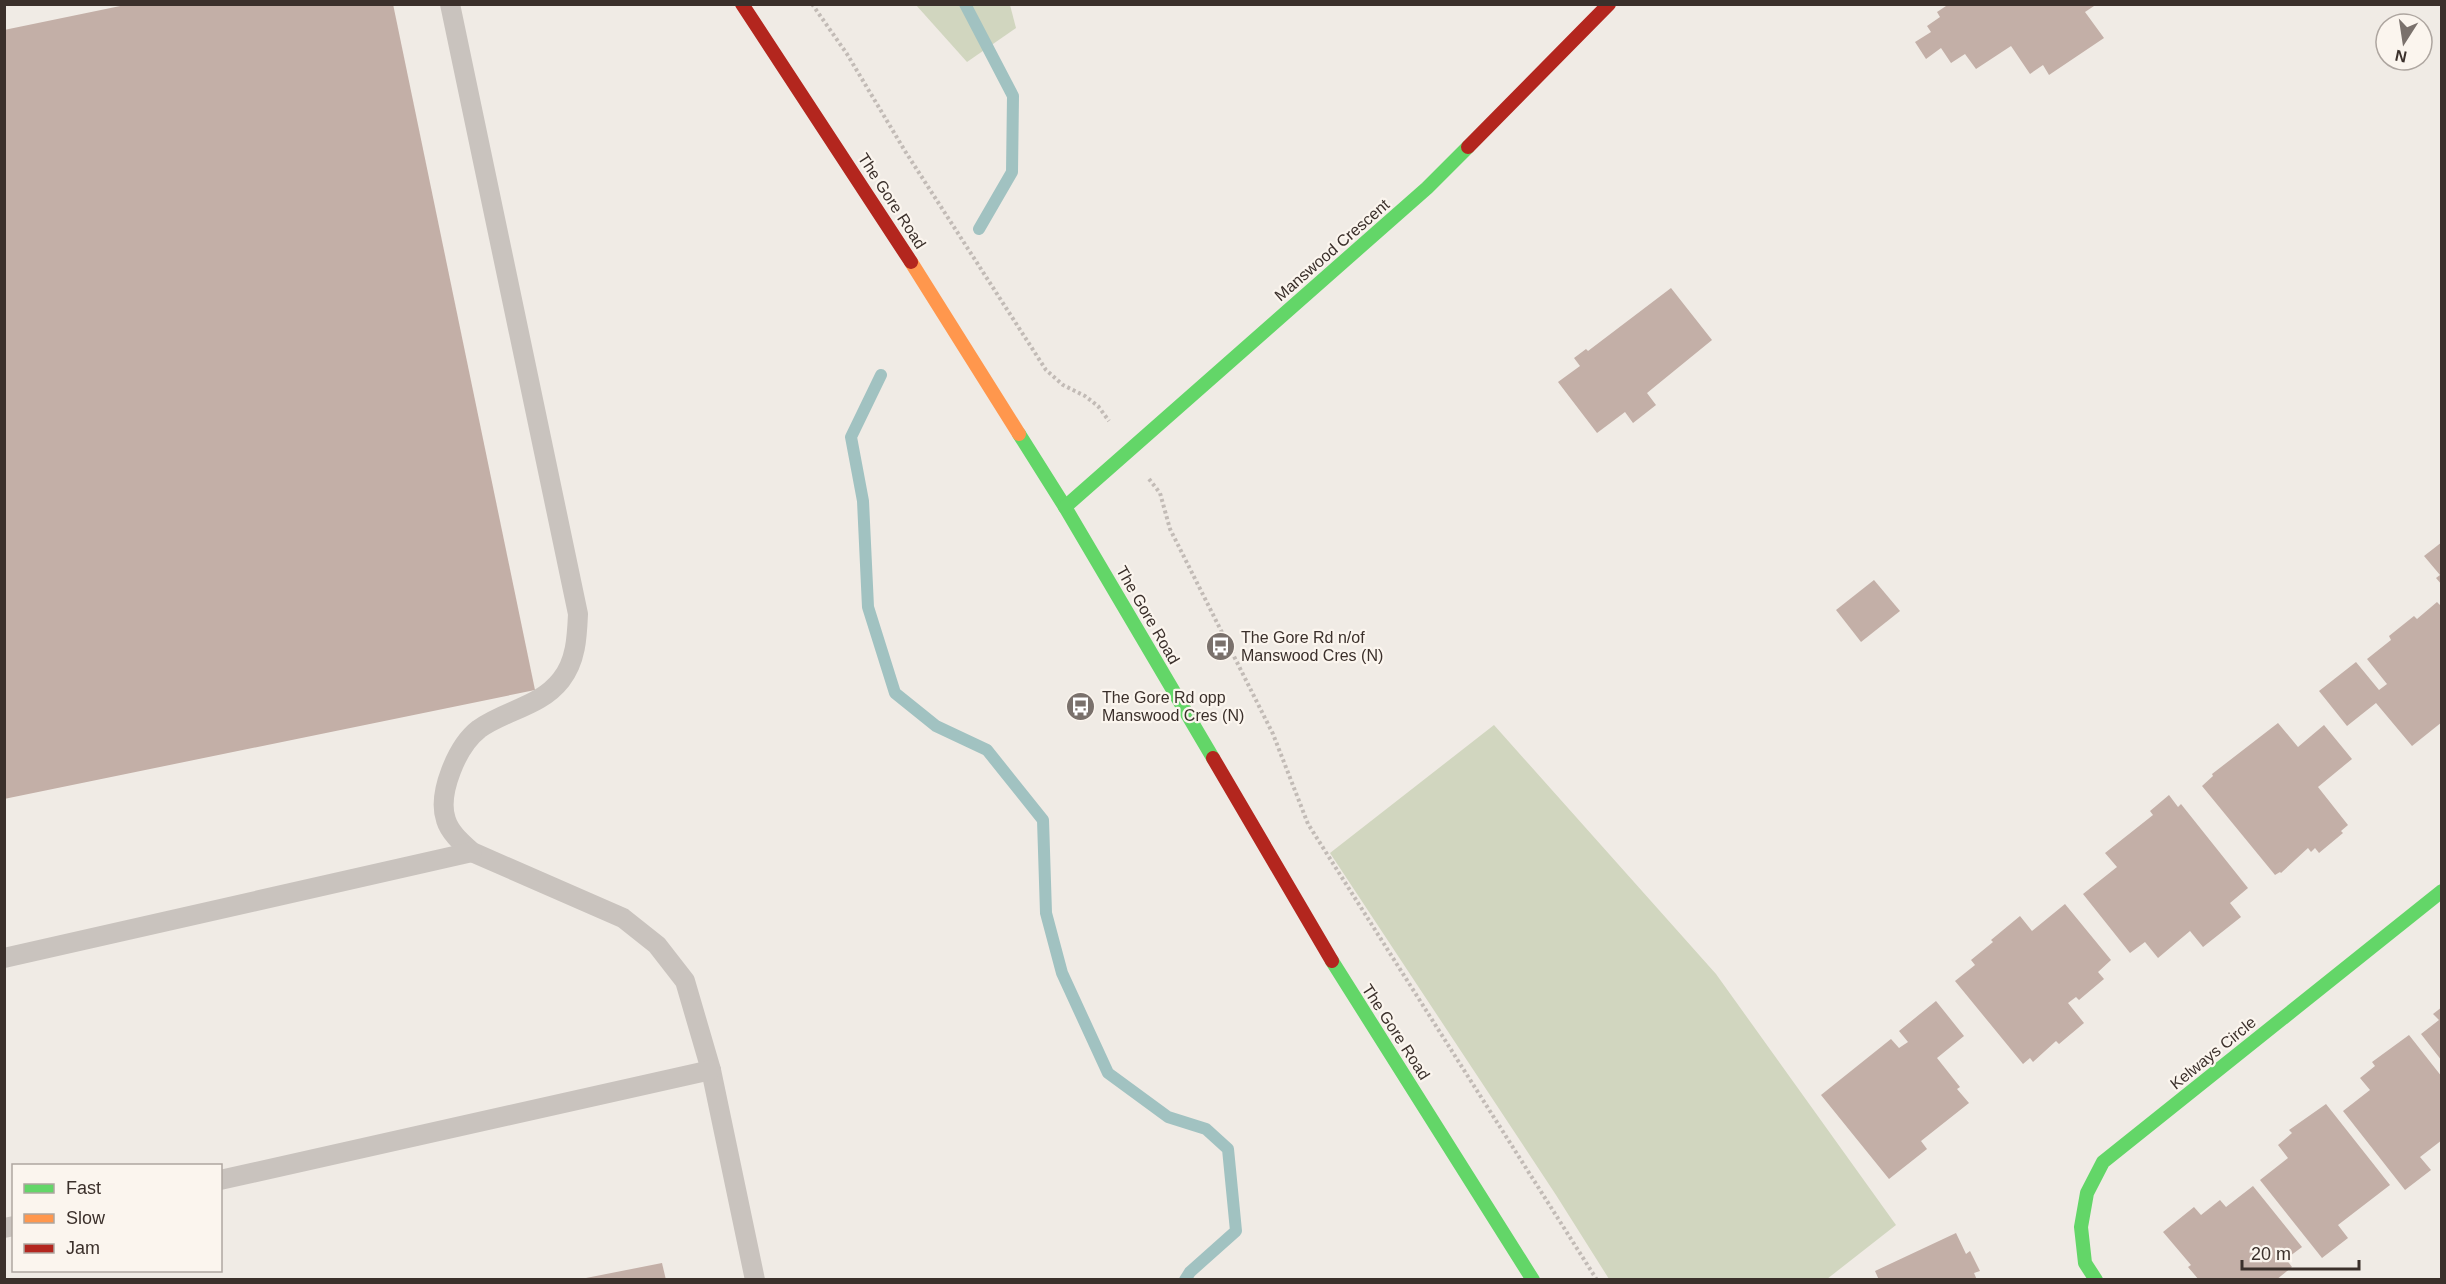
<svg xmlns="http://www.w3.org/2000/svg" width="2446" height="1284" font-family="Arial,sans-serif">
  <style>
    .green { fill: #d1d6bf }
    .lines { fill: none; stroke-linecap: round; stroke-linejoin: round }
    .stream { stroke: #a1c2c1; stroke-width: 12 }
    .building { fill: #c3afa7 }
    .path { stroke: #c2bbb6; stroke-width: 4; stroke-dasharray: 3 3; stroke-linecap: butt }
    .lane { stroke: #c9c3be; stroke-width: 20 }
    .fast { stroke: #63d668; stroke-width: 14 }
    .slow { stroke: #ff974d; stroke-width: 14 }
    .jam { stroke: #b3261e; stroke-width: 14 }
    .labels { text-anchor: middle; dominant-baseline: central; stroke-width: 4.5; stroke-linejoin: round; paint-order: stroke }
    .street-label { font-size: 16px; fill: #3b302b; stroke: #fbf5ee }
    .poi-label { font-size: 16px; fill: #3b302b; stroke: #fbf5ee; text-anchor: start }
  </style>
  <rect width="100%" height="100%" fill="#f0ebe5"/>
  <g class="green">
    <path d="M916,5H1010L1016,28L967,62Z"/>
    <path d="M1494,725L1716,974L1896,1225L1827,1279H1609L1556,1195L1330,853Z"/>
  </g>
  <g class="lines">
    <g class="stream">
      <path d="M965,4L1013,96L1012,172L979,229"/>
      <path d="M881,375L851,437L863,501L868,607L895,693L936,726L987,750L1043,820L1046,913L1062,973L1108,1073L1168,1117L1206,1129L1228,1149L1236,1231L1190,1272L1185,1280"/>
    </g>
  </g>
  <g class="building">
    <path d="M130,4H393L535,690L4,799V30Z"/>
    <path d="M1949,4H2097L2085,12L2104,38L2049,75L2043,65L2030,74L2011,46L1976,69L1965,54L1951,63L1941,48L1926,59L1915,42L1931,32L1927,26L1940,17L1937,12Z"/>
    <path d="M1671,288L1712,340L1647,393L1656,405L1633,423L1625,412L1597,433L1558,382L1580,366L1574,358L1586,349L1588,351Z"/>
    <path d="M2442,542V585L2436,578L2440,575L2424,556Z"/>
    <path d="M1874,580L1900,611L1861,642L1836,610Z"/>
    <path d="M2437,602L2442,607V722L2412,746L2376,703L2347,726L2319,691L2356,662L2379,690L2387,684L2367,659L2391,640L2389,636L2414,616L2417,619Z"/>
    <path d="M2278,723L2298,747L2324,725L2352,759L2318,787L2348,825L2341,831L2343,833L2319,853L2315,848L2311,852L2308,848L2281,873L2280,872L2275,875L2202,786L2213,776L2212,774Z"/>
    <path d="M2169,795L2178,807L2181,804L2248,888L2230,903L2241,917L2203,947L2190,931L2158,958L2145,942L2130,953L2083,894L2117,867L2105,853L2153,815L2150,811Z"/>
    <path d="M2065,904L2111,960L2098,972L2104,979L2079,1000L2076,997L2068,1003L2084,1023L2059,1044L2056,1041L2033,1062L2030,1058L2023,1064L1955,981L1975,965L1971,960L1993,942L1991,940L2020,916L2032,931Z"/>
    <path d="M1936,1001L1964,1036L1937,1058L1960,1087L1957,1089L1969,1103L1921,1141L1927,1149L1889,1179L1821,1095L1891,1039L1899,1048L1908,1042L1899,1031Z"/>
    <path d="M2442,1007V1061L2421,1034L2439,1020L2433,1014Z"/>
    <path d="M2409,1035L2442,1077V1140L2420,1157L2431,1170L2405,1190L2343,1111L2370,1090L2360,1078L2375,1066L2372,1062Z"/>
    <path d="M2326,1104L2390,1185L2338,1225L2348,1238L2322,1258L2260,1180L2288,1158L2278,1145L2292,1133L2289,1130Z"/>
    <path d="M2253,1186L2302,1247L2286,1259L2292,1267L2276,1280H2199L2188,1267L2191,1265L2163,1232L2194,1207L2201,1215L2220,1200L2226,1207Z"/>
    <path d="M1956,1233L1966,1254L1970,1251L1980,1271L1974,1273L1977,1280H1879L1875,1271Z"/>
    <path d="M662,1263L666,1280H586V1278Z"/>
  </g>
  <g class="lines">
    <g class="path">
      <path d="M812,4L847,54L905,151L1046,370L1063,385L1085,396L1098,406L1109,421"/>
      <path d="M1149,479L1160,493L1170,529L1273,734L1308,824L1597,1280"/>
    </g>
    <g class="lane">
      <path d="M450,4L578,614C577,637 576,661 561,680C540,707 505,710 479,729C457,746 437,794 446,820C450,833 462,843 472,852L623,918L657,945L685,981L711,1070L755,1280"/>
      <path d="M4,958L472,852"/>
      <path d="M220,1180L711,1070"/>
      <path d="M4,1228L14,1226"/>
    </g>
    <g class="fast">
      <path d="M1019,434L1065,507L1213,758"/>
      <path d="M1065,507L1427,188L1468,147"/>
      <path d="M1332,961L1533,1280"/>
      <path d="M2096,1280L2085,1263L2081,1227L2087,1193L2103,1162L2442,891"/>
    </g>
    <path class="slow" d="M911,262L1019,434"/>
    <g class="jam">
      <path d="M742,4L911,262"/>
      <path d="M1468,147L1609,4"/>
      <path d="M1213,758L1332,961"/>
    </g>
  </g>
  <defs>
    <symbol id="bus-disc" viewBox="-11 -11 22 22"><circle r="9.5" fill="#7a716c" stroke="#fbf5ee"/><path d="M-5-6H5V4H4V6H2V4H-2V6H-4V4H-5ZM-3.5-4V0h7V-4ZM-3.5 1.2v1.5H-2V1.2ZM2 1.2v1.5H3.5V1.2Z" fill="#fff"/></symbol>
  </defs>
  <g fill-rule="evenodd">
    <use href="#bus-disc" x="1204" y="630" width="33" height="33"/>
    <use href="#bus-disc" x="1064" y="690" width="33" height="33"/>
  </g>
  <g class="labels">
    <g class="street-label">
      <text transform="translate(892 201) rotate(57)">The Gore Road</text>
      <text transform="translate(1332 250) rotate(-41)">Manswood Crescent</text>
      <text transform="translate(1148 615) rotate(60)">The Gore Road</text>
      <text transform="translate(1396 1032) rotate(57)">The Gore Road</text>
      <text transform="translate(2213 1053) rotate(-39)">Kelways Circle</text>
    </g>
    <g class="poi-label">
      <text x="1241" y="637">The Gore Rd n/of<tspan x="1241" dy="18">Manswood Cres (N)</tspan></text>
      <text x="1102" y="697">The Gore Rd opp<tspan x="1102" dy="18">Manswood Cres (N)</tspan></text>
    </g>
  </g>
  <rect width="2446" height="1284" fill="none" stroke="#3b302b" stroke-width="12"/>
  <rect x="12" y="1164" width="210" height="108" fill="#fbf5ee" stroke="#aea6a0" stroke-width="1.5"/>
  <rect x="24" y="1184" width="30" height="9" fill="#63d668" stroke="#aea6a0" stroke-width="1.5"/>
  <text x="66" y="1194" font-size="18" fill="#3b302b">Fast</text>
  <rect x="24" y="1214" width="30" height="9" fill="#ff974d" stroke="#aea6a0" stroke-width="1.5"/>
  <text x="66" y="1224" font-size="18" fill="#3b302b">Slow</text>
  <rect x="24" y="1244" width="30" height="9" fill="#b3261e" stroke="#aea6a0" stroke-width="1.5"/>
  <text x="66" y="1254" font-size="18" fill="#3b302b">Jam</text>
  <g transform="translate(2404 42) rotate(192)"><circle r="28" fill="#fbf5ee" stroke="#aea6a0" stroke-width="1.5"/>
  <path d="M0-4.5L10 22L0 15L-10 22Z" fill="#7a716c"/>
  <text y="-9" font-size="16" font-weight="bold" text-anchor="middle" fill="#3b302b">N</text>
  </g>
  <path d="M2242 1260v9h117v-9" fill="none" stroke="#3b302b" stroke-width="3"/>
  <text x="2251" y="1260" font-size="18" fill="#3b302b" stroke="#fbf5ee" stroke-width="4.5" paint-order="stroke">20 m</text>
</svg>
